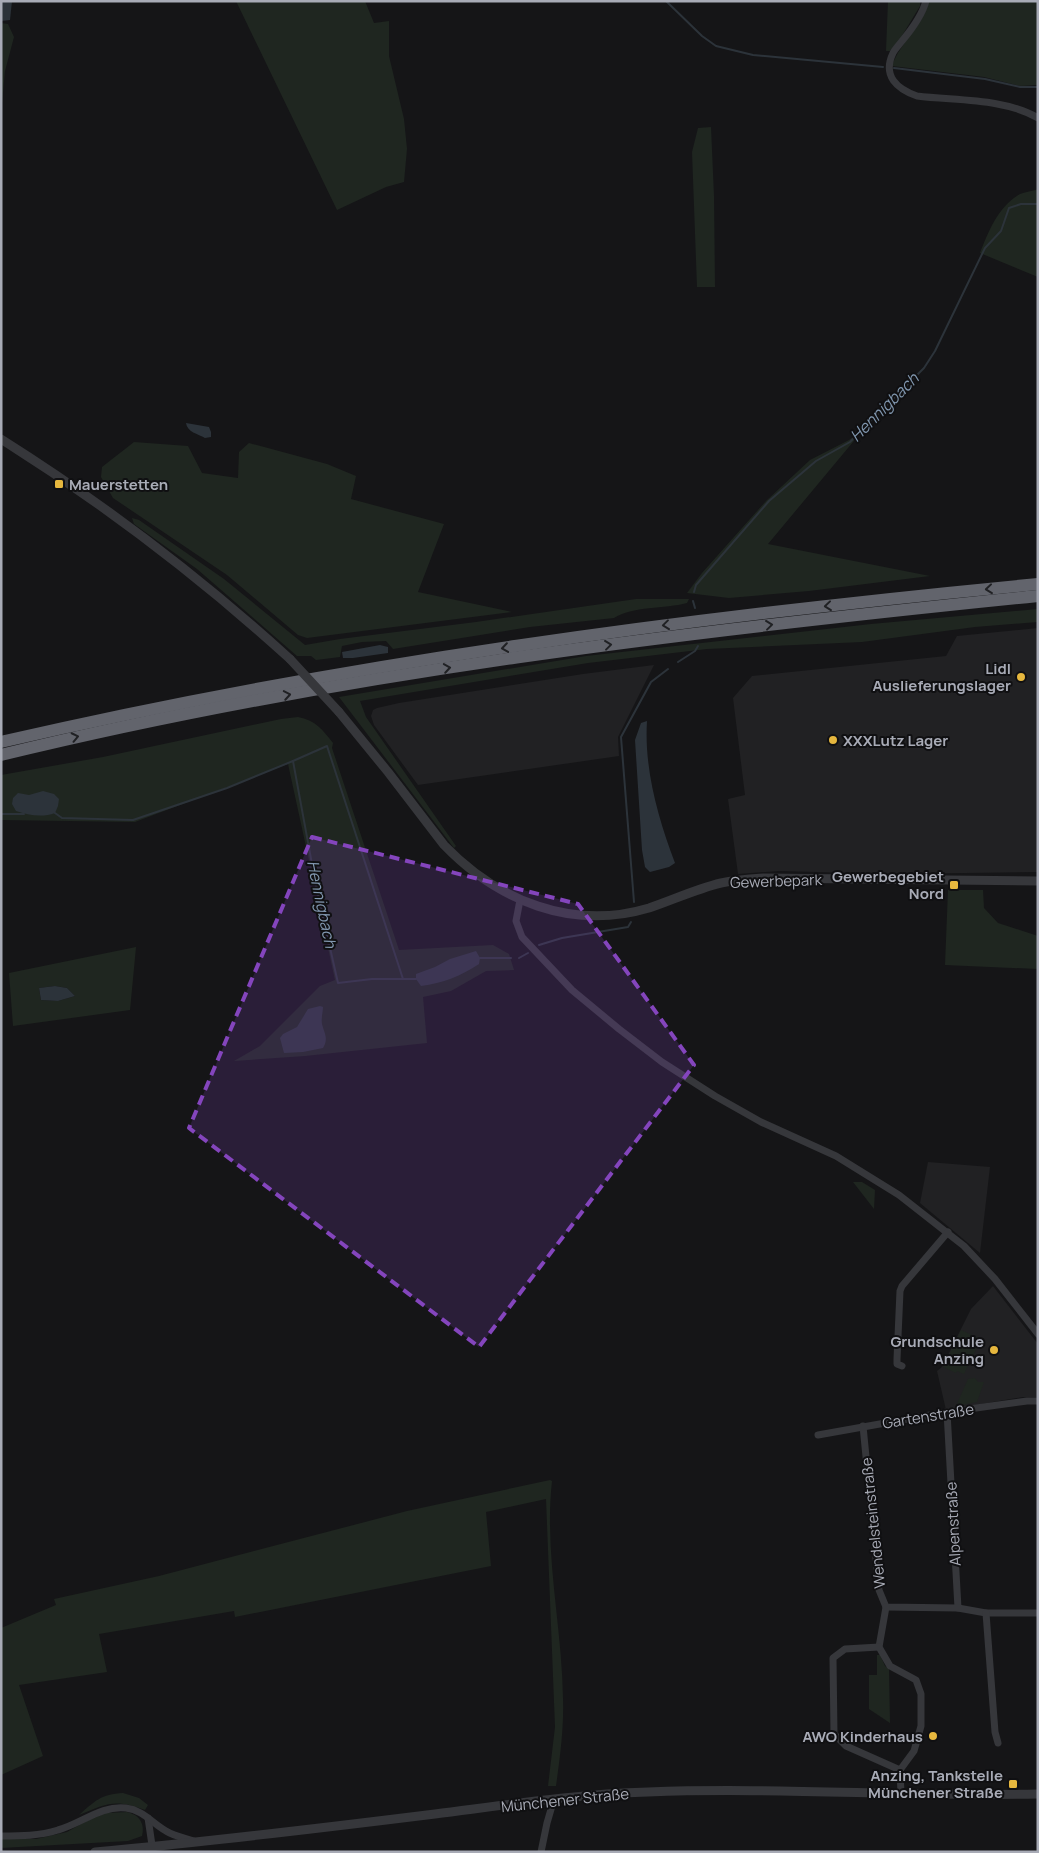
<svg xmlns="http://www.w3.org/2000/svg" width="1039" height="1853" font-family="Manrope,sans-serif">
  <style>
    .built { fill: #212123 }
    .green { fill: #1f2620; fill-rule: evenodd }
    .water { fill: #2c333a }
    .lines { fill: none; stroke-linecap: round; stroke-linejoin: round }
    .stream { stroke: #2c333a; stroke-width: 2 }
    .minor { stroke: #36373b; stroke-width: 7 }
    .tertiary { stroke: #36373b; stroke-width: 9 }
    .motorway { stroke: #62646c; stroke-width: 12 }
    .tertiary-bridge { stroke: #36373b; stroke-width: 9 }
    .oneway { stroke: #202124 }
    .marked { fill: #8445bd; fill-opacity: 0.2; stroke: #8445bd; stroke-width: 4; stroke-dasharray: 10 6; stroke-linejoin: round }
    .poi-dot { fill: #e6b73e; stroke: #101012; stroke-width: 2 }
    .labels { text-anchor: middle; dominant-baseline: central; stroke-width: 4; stroke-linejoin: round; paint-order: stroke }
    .poi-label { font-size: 15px; font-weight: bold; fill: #a8abb6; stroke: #101012; text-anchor: end }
    .street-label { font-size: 15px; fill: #a8abb6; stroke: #101012 }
    .water-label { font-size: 16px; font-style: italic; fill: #8197af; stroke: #101012 }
  </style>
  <rect width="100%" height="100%" fill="#151517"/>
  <g class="built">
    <path d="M1038,628V872L893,874L779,871L738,874L728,799L745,795L733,698L752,676L946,656L957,636Z"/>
    <path d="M654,665L618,737L619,756L418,785L374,725L371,716L373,710L377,708L399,703L583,674Z"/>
    <path d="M928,1162L990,1167L980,1253L920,1203Z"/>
    <path d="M993,1286L1038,1344V1397H1023L946,1410L937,1371L942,1367L971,1309Z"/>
  </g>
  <g class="green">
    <path d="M236,1H365L374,23L389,21V56L404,119L407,149L404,182L386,187L337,210Z"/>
    <path d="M888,1H920V6L900,39L890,51H886Z"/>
    <path d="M929,1H1038V85L1020,86L984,77L892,66C900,42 923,27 929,1Z"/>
    <path d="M1,23L8,24L14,37L5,71L1,114Z"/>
    <path d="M711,127L714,196L715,287H697L692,152L698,128Z"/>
    <path d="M1038,188V277L980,253C989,230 998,207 1020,194C1025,192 1031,191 1036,190Z"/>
    <path d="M863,430L768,544L930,576L809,591L729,598L687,593L702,573L766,501L810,460L849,440Z"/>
    <path d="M134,442L188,446L202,473L238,478L239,452L249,443L327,464L356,476L351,499L444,524L418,592L512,612L307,638L298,635L227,575L113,498L101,477L102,467Z"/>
    <path d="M132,518L139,520L224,579L305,645L340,639L476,622L636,599H689L687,603C665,609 632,606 614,618L530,627L393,649L386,641L362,642L342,646L340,657L316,660L311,656H297L197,569L134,524Z"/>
    <path d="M1038,609V622L975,627L862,642L707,649L588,663L360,701L366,717L456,846L454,848L339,697L586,656L871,624Z"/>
    <path d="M298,717C315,720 323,730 333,743L332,748L399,950L493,945L509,954L514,970L486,971L451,991L423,997L427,1043L305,1056L234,1061L260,1046L320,986L335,980L288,764L135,822L1,820V775L103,757L281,719Z"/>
    <path d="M948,890H983L984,908L998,923L1038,936V969L945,965Z"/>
    <path d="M136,947L130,1010L13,1026L9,973ZM55,986L67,988L75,996L58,1001L41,1000L39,988Z"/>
    <path d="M853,1182H862L875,1190L874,1209Z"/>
    <path d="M961,1330L981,1339L964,1374L957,1371L956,1373L943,1367Z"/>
    <path d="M975,1378L978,1382H984L977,1402L956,1406L968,1379Z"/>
    <path d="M550,1480L552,1481C544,1553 562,1626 563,1698C564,1728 560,1757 556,1786H548L555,1727L546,1499L486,1512L491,1566L235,1617L234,1611L99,1634L107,1672L19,1685L43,1756L1,1775V1628L56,1605L54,1599L159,1576L407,1511Z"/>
    <path d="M877,1655H880L885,1666L889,1669L890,1723L869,1709V1675H877Z"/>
    <path d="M123,1793L139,1798L148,1805L145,1810C115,1799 108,1803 79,1815C95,1801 101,1794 123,1793Z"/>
    <path d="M127,1812C140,1815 145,1824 142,1836L128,1841L1,1848V1839H36L67,1832L88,1820L106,1813Z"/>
  </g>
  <g class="water">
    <path d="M1,1H12L10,20L1,21Z"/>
    <path d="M186,423L209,427L211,432V437L205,438C198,434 187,432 186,423Z"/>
    <path d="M380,645L388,647V653L353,658H343L342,652Z"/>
    <path d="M647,721C644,769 658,818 675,863L669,867L650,872L645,867L642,850L635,740L641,723Z"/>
    <path d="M43,791L54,794L59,799L58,806L55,813C42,818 28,815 16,811L12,804L13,798L18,793L29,795Z"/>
    <path d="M476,951L480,958L479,964C461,976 443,983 421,986L416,979V974L435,967L450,959Z"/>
    <path d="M55,986L67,988L75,996L58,1001L41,1000L39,988Z"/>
    <path d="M320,1006L323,1007C323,1012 321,1018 322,1024C324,1033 329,1038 323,1048L303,1052L284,1053L280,1038L283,1034L297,1027L308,1009Z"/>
  </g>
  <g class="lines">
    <g class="stream">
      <path d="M666,1L702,36L716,46L753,55L883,67"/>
      <path d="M894,68L985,79L1020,87H1038"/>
      <path d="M694,592L696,585L769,501L816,461L850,442L924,368L935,351L985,248L1001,231L1009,208L1021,204H1038"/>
      <path d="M693,601L695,608"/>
      <path d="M678,662L695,651L698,646"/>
      <path d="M293,761L327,746L403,979"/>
      <path d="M55,813L62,818L133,820L227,788L293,761L316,886L338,983L372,979H416"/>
      <path d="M1,814H24"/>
      <path d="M634,902L621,737L651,682L668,669"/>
      <path d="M539,945L562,938L628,927L631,922"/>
      <path d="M480,958H511"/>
      <path d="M519,958L528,953"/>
    </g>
    <g class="minor">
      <path d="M926,1C922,16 912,29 902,41C899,45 895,49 893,53C882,76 897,89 917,96C956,101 1004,98 1038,118"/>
      <path d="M520,900L516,921L522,937L572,990L619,1029L662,1062L715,1096L761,1122L836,1156L899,1195L964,1246L995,1279L1038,1334"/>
      <path d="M902,1366L897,1364V1359L900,1291L902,1286L948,1232"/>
      <path d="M947,1412L958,1608"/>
      <path d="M863,1426L879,1590L886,1607L958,1608L986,1613H1038"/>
      <path d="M818,1435L947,1412L1027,1401H1038"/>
      <path d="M886,1607L879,1647L890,1666L916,1680L921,1694V1726L914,1751L900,1770L901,1794"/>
      <path d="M986,1613L995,1732L998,1743"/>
      <path d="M879,1647L845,1649L833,1658L834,1734L846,1746L900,1770"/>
      <path d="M148,1818L153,1852"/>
      <path d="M1,1836C21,1836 39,1836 58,1830C81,1824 101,1805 126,1808C143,1810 152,1823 166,1831C174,1836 185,1838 194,1841"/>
      <path d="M541,1852L547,1823L554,1799"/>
    </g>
    <g class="tertiary">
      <path d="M1,439C104,504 200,577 290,659"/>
      <path d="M339,712L388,772L444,845C498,901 572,931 649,908C673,900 696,889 721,883C735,880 749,879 763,878L1038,881"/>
      <path d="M95,1852C209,1842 322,1828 435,1814C506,1805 577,1794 648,1792C778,1787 908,1797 1038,1794"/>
    </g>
    <g class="motorway">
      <path d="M1,742C342,663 690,617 1038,584"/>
      <path d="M1,755C341,672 690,631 1038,596"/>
    </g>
    <path class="tertiary-bridge" d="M290,659L339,712"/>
  </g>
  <defs><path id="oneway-chevron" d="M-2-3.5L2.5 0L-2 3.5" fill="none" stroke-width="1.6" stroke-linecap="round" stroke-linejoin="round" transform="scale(1.25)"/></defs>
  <g class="oneway">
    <use href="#oneway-chevron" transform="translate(989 589) rotate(174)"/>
    <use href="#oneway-chevron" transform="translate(828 606) rotate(174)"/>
    <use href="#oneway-chevron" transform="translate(666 625) rotate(173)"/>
    <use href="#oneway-chevron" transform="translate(769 625) rotate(-7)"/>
    <use href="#oneway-chevron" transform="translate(608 645) rotate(-7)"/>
    <use href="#oneway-chevron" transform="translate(505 648) rotate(172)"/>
    <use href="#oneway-chevron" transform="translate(447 668) rotate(-9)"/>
    <use href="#oneway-chevron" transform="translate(287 695) rotate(-10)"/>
    <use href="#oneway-chevron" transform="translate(75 737) rotate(-12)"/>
  </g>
  <path class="marked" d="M312,837L578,904L694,1065L479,1347L189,1128Z"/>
  <g class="poi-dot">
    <rect x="54" y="479" width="10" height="10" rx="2.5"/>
    <circle cx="1021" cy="677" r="5"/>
    <circle cx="833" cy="740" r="5"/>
    <rect x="949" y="880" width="10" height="10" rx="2.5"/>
    <circle cx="994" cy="1350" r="5"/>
    <circle cx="933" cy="1736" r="5"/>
    <rect x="1008" y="1779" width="10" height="10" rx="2.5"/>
  </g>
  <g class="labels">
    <g class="poi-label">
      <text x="69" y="484" text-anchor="start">Mauerstetten</text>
      <text x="1011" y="668">Lidl<tspan x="1011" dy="17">Auslieferungslager</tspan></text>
      <text x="843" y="740" text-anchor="start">XXXLutz Lager</text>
      <text x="944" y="876">Gewerbegebiet<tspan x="944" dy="17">Nord</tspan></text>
      <text x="984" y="1341">Grundschule<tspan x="984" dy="17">Anzing</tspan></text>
      <text x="923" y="1736">AWO Kinderhaus</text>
      <text x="1003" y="1775">Anzing, Tankstelle<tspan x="1003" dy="17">Münchener Straße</tspan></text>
    </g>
    <g class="street-label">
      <text transform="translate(776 881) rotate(-2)">Gewerbepark</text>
      <text transform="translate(928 1416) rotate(-9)">Gartenstraße</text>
      <text transform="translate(873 1523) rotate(-96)">Wendelsteinstraße</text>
      <text transform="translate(953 1524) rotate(-93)">Alpenstraße</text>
      <text transform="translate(565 1800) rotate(-6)">Münchener Straße</text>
    </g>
    <g class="water-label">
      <text transform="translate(884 407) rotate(-45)">Hennigbach</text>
      <text transform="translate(322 904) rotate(78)">Hennigbach</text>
    </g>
  </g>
  <rect width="1039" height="1853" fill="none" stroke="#a8abb6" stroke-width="5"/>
</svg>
